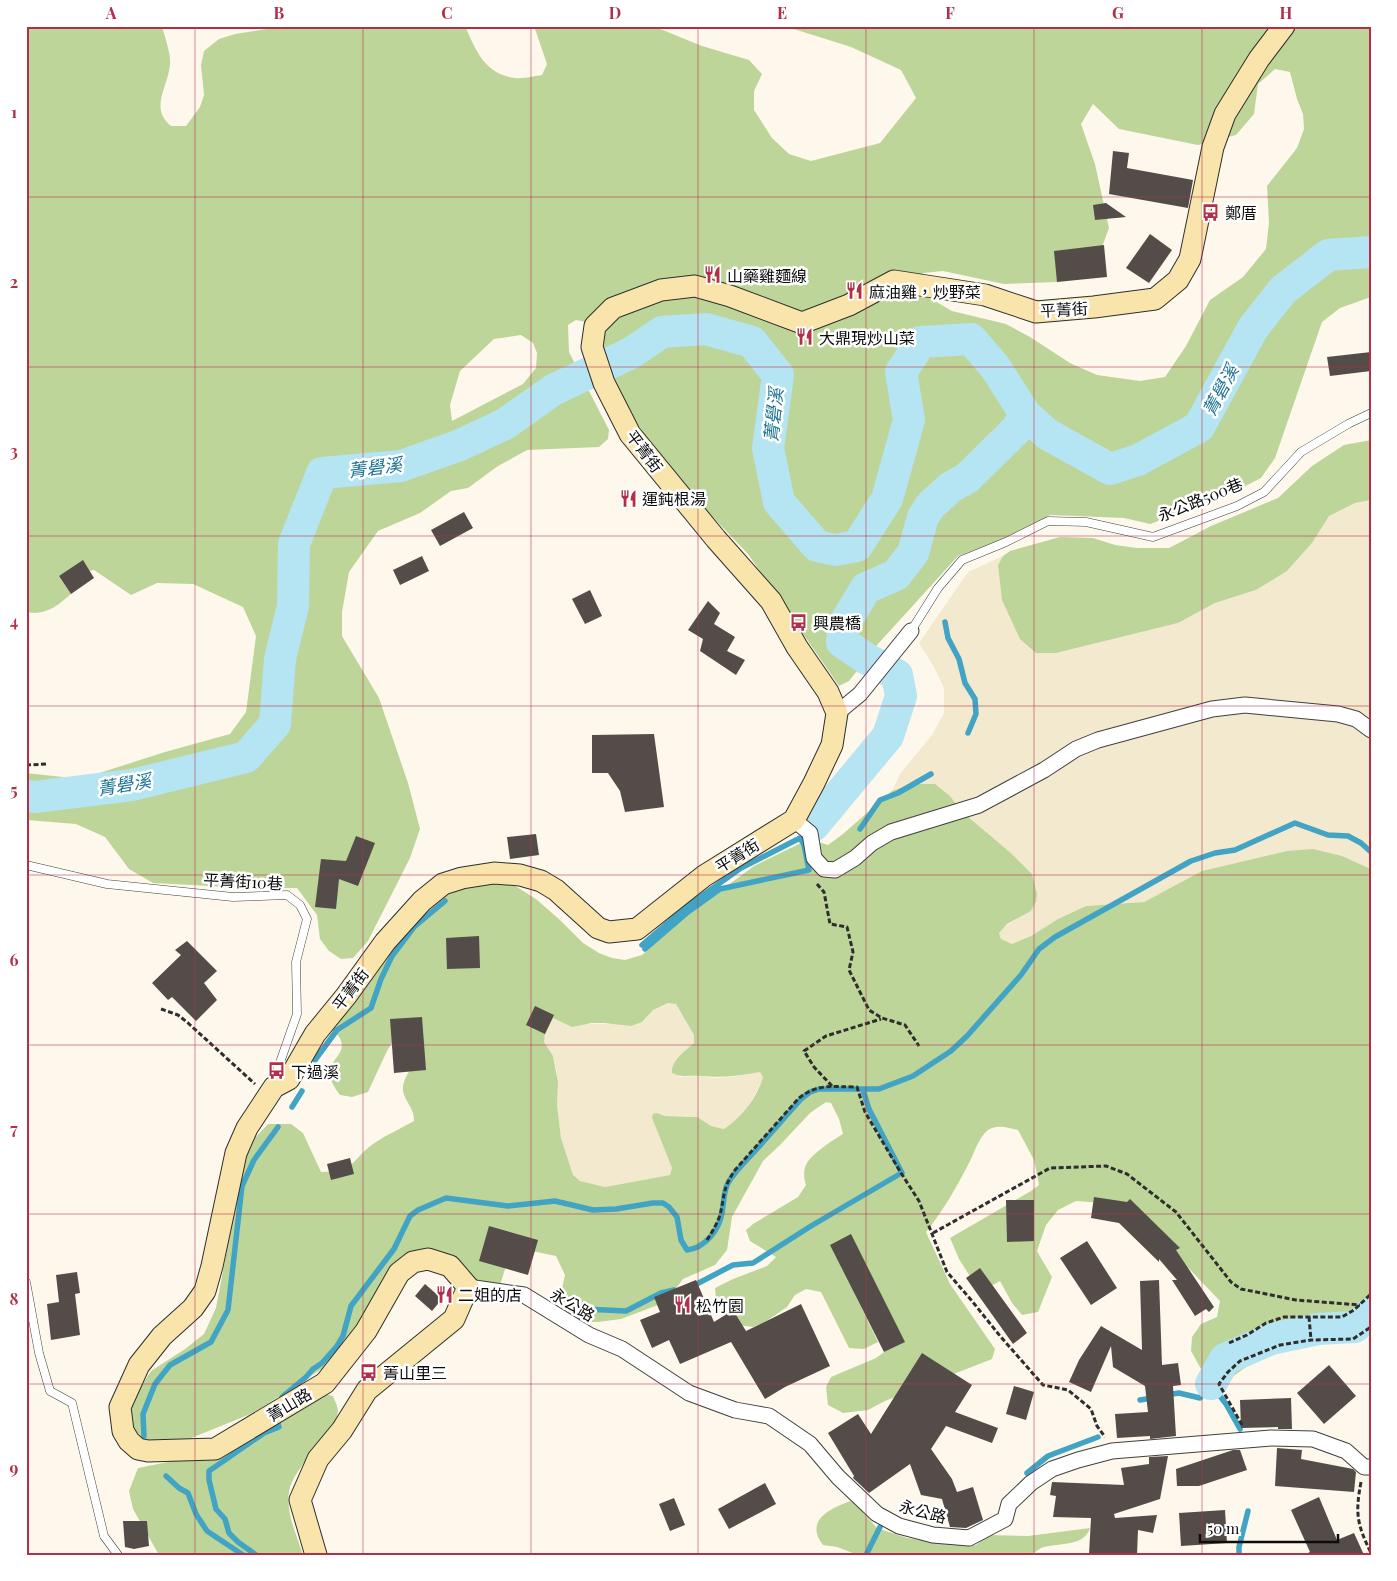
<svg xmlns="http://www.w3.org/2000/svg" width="1397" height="1581" font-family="'Playfair Display','Noto Sans TC',serif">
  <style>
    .farmland { fill: #f2e9ce }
    .forest { fill: #bed599; fill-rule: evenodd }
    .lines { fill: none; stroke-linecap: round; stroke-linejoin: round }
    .stream { stroke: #41a4c4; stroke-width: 5.5 }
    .river { stroke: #b5e4f2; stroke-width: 32 }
    .building { fill: #544c49 }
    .lane-casing { stroke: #3f3f3f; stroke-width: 9 }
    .street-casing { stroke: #3f3f3f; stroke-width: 17 }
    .secondary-casing { stroke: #2e2e2e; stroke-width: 23 }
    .path { stroke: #2e2e2e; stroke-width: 3; stroke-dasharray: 5 2.5; stroke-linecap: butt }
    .lane { stroke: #fff; stroke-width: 8 }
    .street { stroke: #fff; stroke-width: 15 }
    .secondary { stroke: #f9e5ac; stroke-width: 21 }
    .grid { fill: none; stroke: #b22e49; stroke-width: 1; stroke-opacity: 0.55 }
    .labels { text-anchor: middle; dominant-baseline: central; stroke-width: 5; stroke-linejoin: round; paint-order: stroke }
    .poi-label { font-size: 16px; fill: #0c0c0c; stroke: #fff; text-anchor: start }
    .street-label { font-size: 16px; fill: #0c0c0c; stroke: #fff }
    .water-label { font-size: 18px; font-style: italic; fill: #1e7495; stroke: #fff }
    .neatline { fill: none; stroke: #b22e49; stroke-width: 2 }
    .grid-label { font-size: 16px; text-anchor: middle; font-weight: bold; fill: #b22e49 }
  </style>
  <rect width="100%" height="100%" fill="#fef8ec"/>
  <g class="farmland">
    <path d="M1371,500V869L1342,856L1287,851L1202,871L1144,902L1086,906L1058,919L1031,936L1012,944L1001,939L999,933L1002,928L1031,911L1036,902L1032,874L1012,854L960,810L892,791L900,774L932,735L944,713V688L934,667L919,643L968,572L1003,556L998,565L1056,653L1178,623L1215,603L1256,590L1287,571L1312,543L1328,516L1355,503Z"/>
    <path d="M668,1003L676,1004L694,1035V1043L676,1061L679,1077L699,1076L713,1078L731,1077L760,1072L763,1077L760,1085L746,1110L735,1122L724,1129L711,1126L689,1116H665L657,1113L652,1118L672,1168L670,1175L605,1187L580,1181L573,1175L561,1138L557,1105L558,1082L556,1068L553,1056L544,1042L545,1034L553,1018L561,1022L585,1024H624L631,1026L642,1022L653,1010Z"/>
  </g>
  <g class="forest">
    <path d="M26,26H162C165,38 171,53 170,65C168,87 149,108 171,126H186L200,107L204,95L201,65L204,51L219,39L235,34L285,26H465C476,50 484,74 515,78C523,79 534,76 542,75L547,64L534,26H653L702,46L749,60L762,74L754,91V110L772,138L789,154L811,161L880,143L916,98L901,70L851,47L797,30L778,26H1371V297L1340,308L1322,322L1275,458L1261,478L1218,500L1150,524L1124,518L1050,515L1037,523L984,547L958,556L878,644L849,681L839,686L748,554L668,470L635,420L613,382L604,348L586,322L576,320L568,325L569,352L609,430L608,439L599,447L527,450L498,466L468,488L451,491L420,513L378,531L349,572L342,612V636L379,698L408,783L420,829L410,858L368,941L353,958L341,959L329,951L320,939L317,915L297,888H249L153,883L129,869L105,837L76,824L26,820V773L72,778L90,776L165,752L230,734L246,712L256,636L243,607L193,584L157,583L131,595L94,570L59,576L71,594C57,606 46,616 26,612ZM1275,69L1290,72L1297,99L1303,114L1304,129L1297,148L1267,186L1269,223L1266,249L1243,277L1210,300L1186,346L1165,377L1140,381L1097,375L1070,363L1030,337L1006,324L952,311L921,293L923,273L943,271L1004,284L1057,282L1099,255L1109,228L1095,164L1081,124L1093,104L1119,129L1198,145L1236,135L1254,114L1258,84ZM521,335L533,343L537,353L536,368L523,384L452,421L450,405L460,371L494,339Z"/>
    <path d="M1371,440V500L1355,503L1329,516L1312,543L1287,571L1256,590L1215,603L1178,623L1056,653H1036L1020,639L1002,600L998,565L1003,556L1010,551L1060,537L1093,538L1115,545L1137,548H1169L1211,526L1278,498L1312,466L1344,445Z"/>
    <path d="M912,784H935L950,796L960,810L1012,854L1032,874L1037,894L1036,902L1031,911L1007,924L999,933L1001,939L1012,944L1031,936L1058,919L1086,906L1144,902L1202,871L1287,851L1313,849L1342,856L1371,869V1303L1360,1308L1305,1326L1279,1349L1260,1357L1228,1380L1201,1369L1191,1351L1192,1337L1201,1324L1217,1317L1220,1301L1150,1228L1103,1203L1076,1201L1058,1210L1046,1225L1037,1251L1052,1277L1038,1312L1022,1315L1012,1303L1000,1281L980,1292L959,1259L950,1238L1031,1191L1039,1185L1034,1160L1018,1130C1009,1128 997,1124 988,1130C977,1139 974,1155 967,1167C955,1190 942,1212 926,1232L950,1284L995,1349L992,1359L885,1401L868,1410L843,1413L828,1405L826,1387L831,1377L876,1358L884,1352L904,1342L831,1245L878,1342L864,1349L849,1348L821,1292L806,1289L795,1295L787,1307L765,1322L753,1327L730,1324L716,1300L715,1288L733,1279L767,1266L776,1257L750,1241L746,1230L753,1224L798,1197L806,1185C804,1179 803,1171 806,1165C809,1156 834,1139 843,1134L839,1119L831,1103L826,1102L810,1113L781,1144L763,1161L732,1217L727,1250L715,1265L683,1279L666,1302L621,1319L598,1322H581L561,1308L560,1298L565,1275L556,1256L512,1247L500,1285L472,1282L442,1253L370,1308L331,1363L261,1408L248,1415L179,1443L145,1441L134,1429L129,1410L137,1393L151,1371L185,1349L204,1334L216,1308L243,1165L252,1141L268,1124H291L303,1133L321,1172C358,1172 351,1158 376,1142C388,1134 402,1128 414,1121C414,1109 408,1105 404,1095C399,1082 412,1068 418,1057L399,1031L387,1051L368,1092L352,1097L340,1095C314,1062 347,1060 341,1041C340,1036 333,1030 329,1026L426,900L473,883L512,884L536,899L560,920L583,943L599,953L612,958L625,960L642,955L689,914L754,866L809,839L828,845L843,834L892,791ZM668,1003L676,1004L694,1035V1043C685,1051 671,1061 672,1073C682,1078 690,1075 700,1076C721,1078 739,1076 760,1072L763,1077C757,1098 742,1117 724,1129L711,1126L697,1117L665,1116L657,1113L653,1114L652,1118L672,1168L670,1175L605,1187L580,1181L573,1175L561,1138L557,1105L558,1082L553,1056L544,1042L545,1034L553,1018L572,1027L592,1023H604L631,1026L642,1022L653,1010Z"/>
    <path d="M325,1394L333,1396C335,1401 338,1407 338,1411C336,1434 294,1465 289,1491C286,1514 296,1533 303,1555H159L133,1509L129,1491L138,1468L183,1459Z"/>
    <path d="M851,1501L860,1509L877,1528L907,1538L954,1545H976L989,1535L1028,1536L1090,1528C1084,1548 1057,1542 1041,1548C1038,1550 1034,1553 1031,1555H858L837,1547L823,1545C804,1521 830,1508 851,1501Z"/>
  </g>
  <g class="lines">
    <g class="stream">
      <path d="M945,622L948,638L959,659L965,683L975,699L976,714L968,733"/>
      <path d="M860,829L880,800L898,793L931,774"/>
      <path d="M642,945L686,907L741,868L800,838L804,845L809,870L720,889L688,912L645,949"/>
      <path d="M315,1060L337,1030L371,1008L381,979L392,956L414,927L445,901"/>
      <path d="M863,1090L869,1109L902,1173"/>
      <path d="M292,1107L302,1091"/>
      <path d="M691,1287L733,1265L753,1263L811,1226L898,1175"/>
      <path d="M578,1317L584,1309L626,1311L661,1293L674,1290"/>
      <path d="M1166,1395L1179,1393L1200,1398L1211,1384L1226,1404L1240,1429"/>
      <path d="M282,1397L306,1377L313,1369L322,1363L337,1346L343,1336L351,1306L394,1249L410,1216L418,1210L446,1198L508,1206L555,1201L593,1210L616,1209L653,1203H663L669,1207L677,1217L681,1240L687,1250C705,1248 719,1230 722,1213C724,1203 723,1193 728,1183C735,1171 746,1161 755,1151C771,1133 786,1116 801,1099L810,1092L819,1089H879L913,1076L951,1051L967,1036L1021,975L1039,949L1055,937L1191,861L1215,853L1235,850L1295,823L1328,835L1348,836L1361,843L1371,852"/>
      <path d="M1140,1400L1152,1398"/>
      <path d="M144,1436L143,1414L155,1384L170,1365L211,1342L228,1310L242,1186L254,1160L278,1127"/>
      <path d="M1027,1473L1048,1456L1098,1437"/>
      <path d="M166,1476L179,1488L188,1493L196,1514L207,1531L243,1555"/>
      <path d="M256,1555L238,1542L229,1533L225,1519L216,1509L209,1480V1471L264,1433L279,1427L278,1424"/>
      <path d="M866,1555L880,1527"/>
      <path d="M1239,1555V1547L1248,1511"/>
    </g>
    <g class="river">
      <path d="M26,796L35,797L132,785L246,757L275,724L280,659L293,606L294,544L322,473L401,466L460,445L505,424L553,390L631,353L662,332L706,329L752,342L778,375L768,448L779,502L817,546L835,550L857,546L887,499L909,420L901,372L921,342L971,339L995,367L1025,414L1047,434L1110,469L1138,460L1199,427L1253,328L1283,290L1328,255L1371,252"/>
      <path d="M814,825L888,736L901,696L897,675L867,659L842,642L844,624L866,588L896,575L913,553L923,517L931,505L951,487L967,478L1017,429L1025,414"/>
      <path d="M1211,1384L1225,1359L1271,1339L1318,1329L1355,1327L1371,1313"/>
    </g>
  </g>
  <g class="building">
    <path d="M1113,151L1129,153L1127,168L1193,180L1188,208L1109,194Z"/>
    <path d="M1106,203L1126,217L1095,220L1093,205Z"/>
    <path d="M1150,234L1172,250L1149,283L1126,268Z"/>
    <path d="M1104,245L1107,277L1057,282L1054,251Z"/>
    <path d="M1371,352V371L1330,376L1327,357Z"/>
    <path d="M464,512L473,528L440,546L431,530Z"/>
    <path d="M422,556L429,571L400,585L393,570Z"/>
    <path d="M83,560L94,578L71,594L59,576Z"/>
    <path d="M590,590L602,616L585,624L572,599Z"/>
    <path d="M708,601L720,613L714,624L735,637L727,651L745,660L736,675L700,651L703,639L688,630Z"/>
    <path d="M654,734L664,807L625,812L620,791L608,773H592V735Z"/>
    <path d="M536,834L539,855L510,859L507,837Z"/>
    <path d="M356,836L375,843L358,886L339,879L336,909L315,907L321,859L346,861Z"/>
    <path d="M479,936L480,968L447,969L446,938Z"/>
    <path d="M187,941L217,971L204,983L217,1000L196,1021L172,997L168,1000L152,983L181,955L175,950Z"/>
    <path d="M535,1006L554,1015L545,1034L526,1025Z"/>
    <path d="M422,1017L426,1070L394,1073L390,1019Z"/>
    <path d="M350,1158L354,1174L331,1180L327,1164Z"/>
    <path d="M1094,1197L1127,1202L1130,1199L1180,1248L1176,1250L1214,1307L1209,1312L1206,1309L1195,1316L1172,1280H1177L1159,1259V1262L1119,1223L1091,1218Z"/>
    <path d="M1006,1200H1034V1241L1007,1242Z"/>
    <path d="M489,1226L538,1240L528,1275L479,1261Z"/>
    <path d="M851,1234L905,1342L884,1352L830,1245Z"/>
    <path d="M1087,1241L1117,1288L1091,1305L1060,1258Z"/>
    <path d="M980,1268L1027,1333L1013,1344L966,1278Z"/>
    <path d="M77,1272L80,1293L75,1294L80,1335L51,1340L47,1304L59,1302L56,1275Z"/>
    <path d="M696,1280L714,1322L733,1310L746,1331L801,1304L830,1366L785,1387L765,1399L731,1342L680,1364L669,1340L652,1348L640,1320L660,1312L654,1297Z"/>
    <path d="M1159,1280L1162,1365L1178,1363L1181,1385L1173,1386L1176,1436L1150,1439V1436L1117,1438L1115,1414L1148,1412L1145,1386L1113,1367L1111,1346L1091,1392L1069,1382L1079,1360L1101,1326L1142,1350L1140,1281Z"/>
    <path d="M425,1284L442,1299L432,1311L415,1296Z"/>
    <path d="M922,1353L972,1385L955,1412L998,1428L992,1443L946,1426L931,1449L952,1479L957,1492L973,1487L983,1520L966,1528L950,1527L942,1499L921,1495L910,1464L869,1493L853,1478L854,1476L828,1433L858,1414L871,1434Z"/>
    <path d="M1329,1365L1356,1396L1324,1424L1297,1393Z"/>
    <path d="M1014,1386L1034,1392L1026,1420L1006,1414Z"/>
    <path d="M1291,1398L1292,1429H1278V1427L1241,1428L1240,1400Z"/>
    <path d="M1277,1448L1302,1450L1301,1459L1353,1469L1356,1472L1354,1492L1275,1486Z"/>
    <path d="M1233,1450H1240L1247,1470L1199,1486H1177L1176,1469Z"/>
    <path d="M1168,1456L1160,1499L1114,1514L1115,1518L1157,1515L1153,1533L1138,1530L1137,1555H1089L1091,1518L1053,1517L1056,1496L1050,1495L1052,1482L1124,1485L1121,1468L1149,1464V1457Z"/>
    <path d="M765,1483L776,1504L729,1529L718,1509Z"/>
    <path d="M1319,1497L1337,1540L1354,1533L1364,1555H1304L1310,1552L1291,1510Z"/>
    <path d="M674,1498L685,1525L670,1531L659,1504Z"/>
    <path d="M1225,1510L1227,1543L1181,1546L1179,1513Z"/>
    <path d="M123,1521H147L149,1546L134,1549L125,1547Z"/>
  </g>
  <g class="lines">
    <defs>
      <g id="lane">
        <path d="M911,631L938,588L962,560L1006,542L1048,521L1086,522L1153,537L1237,506L1264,492L1301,452L1348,424L1371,413"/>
        <path d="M26,865L107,884L233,897L287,895L300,905L307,919L296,962L297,1014L277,1071L275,1083"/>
        <path d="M26,1282L39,1353L50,1391L72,1403L104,1536L118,1555"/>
      </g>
      <g id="street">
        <path d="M837,713L860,694L911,631"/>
        <path d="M794,820L810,833L814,858L824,869L835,870L855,858L872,843L891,832L979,805L1044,770L1076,749L1098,740L1212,709L1245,705L1338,714L1356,719L1371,730"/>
        <path d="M468,1287L524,1295L589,1335L622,1349L689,1393L735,1410L769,1416L810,1444L838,1477L877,1514L899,1526L933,1535L969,1538L1005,1519L1009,1504L1031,1483L1052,1469L1078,1460L1112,1451L1271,1438L1313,1439L1346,1451L1364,1467H1371"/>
      </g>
      <path id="secondary" d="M316,1555L300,1500L318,1459L342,1430L367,1390L454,1319L468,1287L450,1266L428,1259L413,1262L399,1273L366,1331L325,1383L215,1449L148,1451L138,1449L129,1441L123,1431L120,1407L139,1365L162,1336L193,1308L205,1291L212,1266L236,1153L247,1128L274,1087L289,1079L315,1034L346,996L385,942L422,901L443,884L462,878L494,873L520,875L541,881L556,890L598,928L609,932L637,929L704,876L794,820L814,783L832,745L837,713L828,692L797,647L771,601L716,539L630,434L604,383L592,347L595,326L613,308L661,290L695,286L730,296L802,323L849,305L894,281L985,295L1036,312L1094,307L1155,299L1178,280L1190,259L1213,147L1225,114L1259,59L1284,26"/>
    </defs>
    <use href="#lane" class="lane-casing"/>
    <use href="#street" class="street-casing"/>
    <use href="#secondary" class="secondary-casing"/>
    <g class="path">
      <path d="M26,765L47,764"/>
      <path d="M817,884L824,892L830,924L847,927L853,952L849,970L869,1010L882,1018L905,1025L919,1046"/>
      <path d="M161,1009L178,1015L188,1023L255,1084"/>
      <path d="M832,1086L814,1067L804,1051L826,1036L881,1019"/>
      <path d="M933,1233L1050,1168L1106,1166L1127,1174L1176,1212L1231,1282L1241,1289L1296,1300L1360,1305"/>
      <path d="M707,1240C712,1232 717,1224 720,1215C725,1195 722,1189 735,1170L799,1098C818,1083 833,1087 857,1087L865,1112L901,1173L919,1201L947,1272L972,1301L1000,1336L1043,1385L1068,1390L1091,1409L1097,1426L1105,1437"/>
      <path d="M1309,1317L1311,1340"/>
      <path d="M1229,1343L1247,1335L1266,1323L1284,1317H1342L1354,1310L1371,1294"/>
      <path d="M1242,1425L1219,1384L1228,1372L1240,1361L1280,1345L1311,1340L1353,1339L1371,1327"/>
      <path d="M1361,1482C1355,1514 1357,1524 1371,1553"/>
    </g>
    <use href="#lane" class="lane"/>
    <use href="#street" class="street"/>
    <use href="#secondary" class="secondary"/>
  </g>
  <path class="grid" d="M195,26V1555M363,26V1555M531,26V1555M698,26V1555M866,26V1555M1034,26V1555M1202,26V1555M26,197H1371M26,367H1371M26,536H1371M26,706H1371M26,875H1371M26,1045H1371M26,1214H1371M26,1384H1371"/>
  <defs>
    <symbol id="bus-bare" viewBox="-9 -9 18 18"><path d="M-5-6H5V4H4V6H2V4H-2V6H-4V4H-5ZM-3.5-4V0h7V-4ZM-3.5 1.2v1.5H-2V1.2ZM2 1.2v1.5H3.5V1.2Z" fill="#b22e49" stroke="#fff" stroke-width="2.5" paint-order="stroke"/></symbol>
    <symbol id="restaurant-bare" viewBox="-9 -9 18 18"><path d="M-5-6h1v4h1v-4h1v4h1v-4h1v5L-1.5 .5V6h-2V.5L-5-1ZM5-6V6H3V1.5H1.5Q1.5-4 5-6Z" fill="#b22e49" stroke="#fff" stroke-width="2.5" paint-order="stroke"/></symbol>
  </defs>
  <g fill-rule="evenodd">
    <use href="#bus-bare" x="1198" y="200" width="25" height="25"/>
    <use href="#restaurant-bare" x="700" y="262" width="25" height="25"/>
    <use href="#restaurant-bare" x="842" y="278" width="25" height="25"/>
    <use href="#restaurant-bare" x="792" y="324" width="25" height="25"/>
    <use href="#restaurant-bare" x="616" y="486" width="25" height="25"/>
    <use href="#bus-bare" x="786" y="610" width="25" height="25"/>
    <use href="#bus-bare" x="264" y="1058" width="25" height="25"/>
    <use href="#restaurant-bare" x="432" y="1282" width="25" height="25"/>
    <use href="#restaurant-bare" x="670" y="1292" width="25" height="25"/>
    <use href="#bus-bare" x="356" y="1360" width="25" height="25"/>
  </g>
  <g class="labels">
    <g class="poi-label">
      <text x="1225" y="212">鄭厝</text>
      <text x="727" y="275">山藥雞麵線</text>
      <text x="869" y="291">麻油雞，炒野菜</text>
      <text x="819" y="337">大鼎現炒山菜</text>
      <text x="642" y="498">運鈍根湯</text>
      <text x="813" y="622">興農橋</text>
      <text x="291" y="1071">下過溪</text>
      <text x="458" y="1294">二姐的店</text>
      <text x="696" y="1305">松竹園</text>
      <text x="383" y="1372">菁山里三</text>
    </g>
    <g class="street-label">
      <text transform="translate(1064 309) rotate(-3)">平菁街</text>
      <text transform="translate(645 451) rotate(53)">平菁街</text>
      <text transform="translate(1200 499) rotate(-22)">永公路500巷</text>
      <text transform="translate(737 855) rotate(-32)">平菁街</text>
      <text transform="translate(243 881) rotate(3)">平菁街10巷</text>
      <text transform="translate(350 989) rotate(-53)">平菁街</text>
      <text transform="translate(573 1304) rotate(31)">永公路</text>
      <text transform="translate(289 1404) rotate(-31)">菁山路</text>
      <text transform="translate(923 1511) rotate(15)">永公路</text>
    </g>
    <g class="water-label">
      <text transform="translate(1220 390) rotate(-62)">菁礐溪</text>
      <text transform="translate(773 415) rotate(-84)">菁礐溪</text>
      <text transform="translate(375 467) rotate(-7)">菁礐溪</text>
      <text transform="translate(124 784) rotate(-9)">菁礐溪</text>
    </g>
  </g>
  <rect width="1397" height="1581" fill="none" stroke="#ffffff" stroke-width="55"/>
  <path d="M1200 1534v8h138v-8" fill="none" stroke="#0c0c0c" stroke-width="2.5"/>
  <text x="1207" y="1534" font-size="15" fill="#0c0c0c" stroke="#ffffff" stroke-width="4" paint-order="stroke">50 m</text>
  <rect x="28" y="28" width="1342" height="1526" class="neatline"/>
  <g class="grid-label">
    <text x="111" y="19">A</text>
    <text x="279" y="19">B</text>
    <text x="447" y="19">C</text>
    <text x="615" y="19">D</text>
    <text x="782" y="19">E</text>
    <text x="950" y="19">F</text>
    <text x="1118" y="19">G</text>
    <text x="1286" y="19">H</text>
    <text x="14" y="118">1</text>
    <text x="14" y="288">2</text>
    <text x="14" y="457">3</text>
    <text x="14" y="627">4</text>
    <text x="14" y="796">5</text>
    <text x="14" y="966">6</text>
    <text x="14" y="1135">7</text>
    <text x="14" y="1305">8</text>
    <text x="14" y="1474">9</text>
  </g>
</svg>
